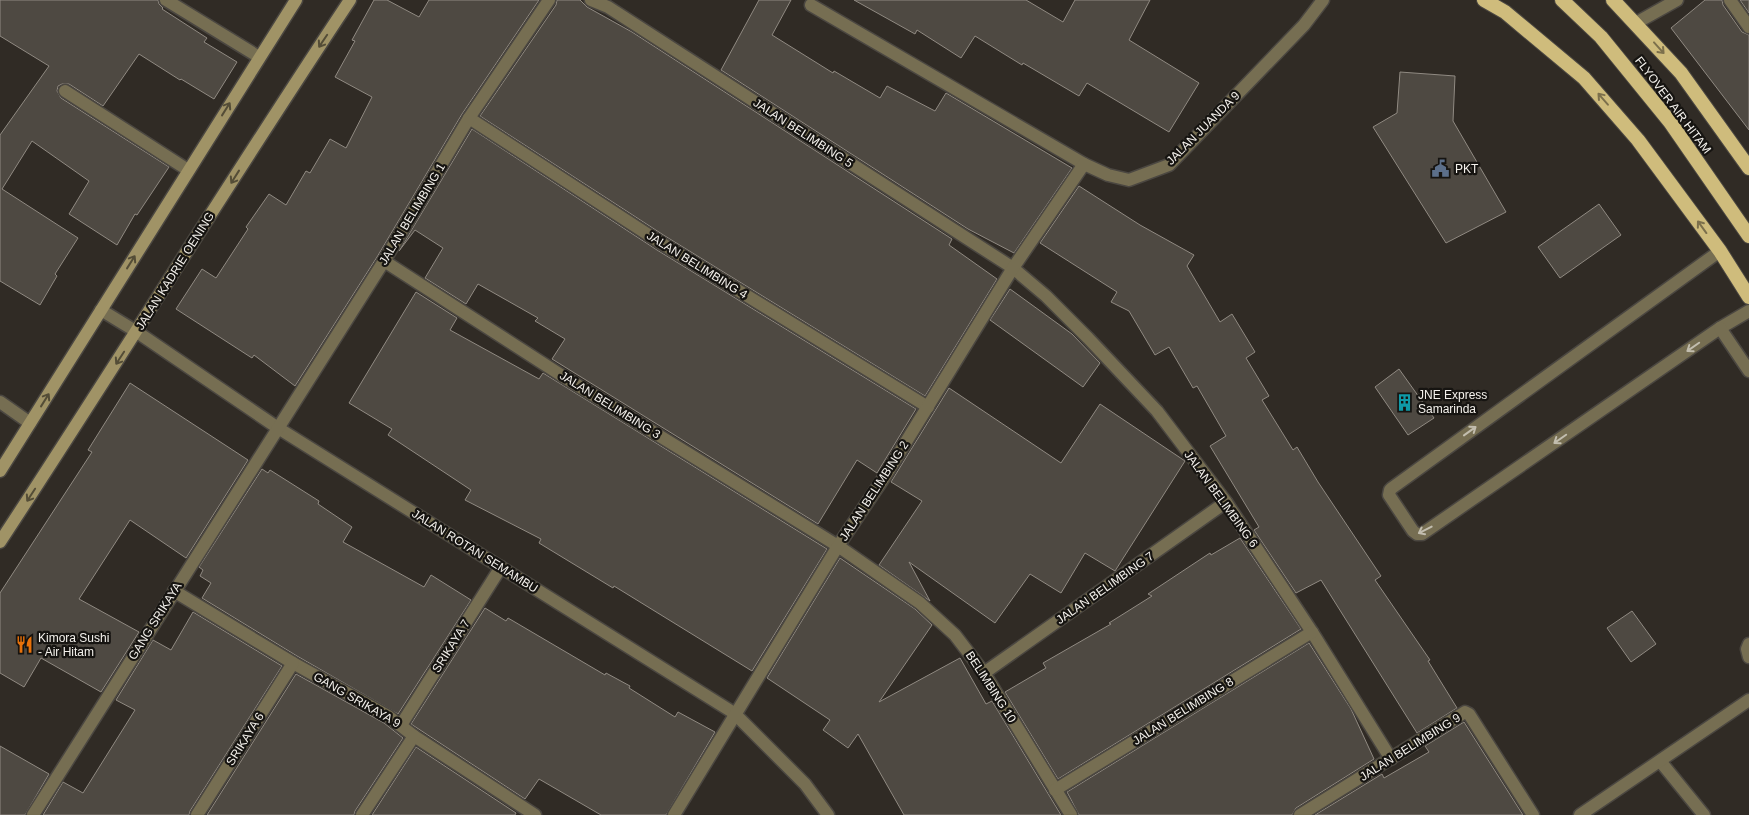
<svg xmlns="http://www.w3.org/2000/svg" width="1749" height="815" font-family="Helvetica,sans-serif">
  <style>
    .building { fill: #4e4942; stroke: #908a82 }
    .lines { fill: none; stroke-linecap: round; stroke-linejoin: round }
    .service-casing { stroke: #4b4741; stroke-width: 15 }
    .minor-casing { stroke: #4b4741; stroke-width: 15 }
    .secondary-casing { stroke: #4b4741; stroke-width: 15 }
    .trunk-casing { stroke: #4b4741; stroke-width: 16 }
    .service { stroke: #766e52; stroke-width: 12 }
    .minor { stroke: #766e52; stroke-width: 12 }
    .secondary { stroke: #a09366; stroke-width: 12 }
    .trunk { stroke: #cfbc7c; stroke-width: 14 }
    .oneway { stroke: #544d37 }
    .oneway2 { stroke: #7c704c }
    .oneway3 { stroke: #c2bdae }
    .labels { text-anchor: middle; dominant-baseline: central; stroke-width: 4.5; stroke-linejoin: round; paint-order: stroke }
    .street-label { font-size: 12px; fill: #f4f1ec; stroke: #161411 }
    .poi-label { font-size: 12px; fill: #f4f1ec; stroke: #161411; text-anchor: start }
  </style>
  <rect width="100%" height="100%" fill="#302b25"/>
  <g class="building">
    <path d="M0,0H158L159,4L163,8L162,9L207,38L204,42L237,62L214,99L181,79L180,80L139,54L103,106L69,84H62L58,86L57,91L61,98L169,167L137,215L135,214L117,245L69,214L89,181L32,141L2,189L78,238L55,274L57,276L40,305L0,281V135L49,66L0,36Z"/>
    <path d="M374,0H387L419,17L429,0H539L462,114L377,257L295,386L254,355L252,358L176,309L202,269L216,278L248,229L246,227L269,194L286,205L306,171L310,173L330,139L346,148L372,97L335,77L355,41L352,40Z"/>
    <path d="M557,0H580L587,7L632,32L952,239L949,245L997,279L925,396L665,236L480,116L556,5Z"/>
    <path d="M759,0H791L772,35L833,73L834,71L880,98L887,86L935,111L946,93L1072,168L1014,253L968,229L721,70Z"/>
    <path d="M854,0H1026L1063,22L1075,0H1150L1129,40L1199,83L1169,132L1087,83L1079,96L1023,63L1022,65L975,36L961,58L917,30L915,34Z"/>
    <path d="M1705,0H1722L1723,5L1742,32L1749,35V130L1671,28Z"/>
    <path d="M1740,0H1749V13Z"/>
    <path d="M1400,72L1455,76L1453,121L1506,212L1446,243L1373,127L1397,113Z"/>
    <path d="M472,129L657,250L916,409L877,473L857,460L818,524L552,359L565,339L535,321L538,318L478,284L466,304L425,278L443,248L415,230L399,251Z"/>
    <path d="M1079,186L1140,225L1194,255L1187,266L1220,322L1232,314L1255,352L1246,358L1269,396L1262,400L1293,450L1297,447L1318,482L1381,576L1375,580L1430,660L1428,661L1457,708L1417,733L1321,580L1296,593L1254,530L1259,527L1210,446L1226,436L1197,386L1193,388L1169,347L1155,355L1129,311L1111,302L1117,292L1040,243Z"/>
    <path d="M1599,204L1621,235L1560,278L1538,247Z"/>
    <path d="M1010,289L1072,334L1100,363L1083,387L990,320Z"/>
    <path d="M416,292L457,318L450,330L539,379L543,373L827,549L752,671L614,586L613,588L539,543L541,539L465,500L471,490L388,435L392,429L349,403Z"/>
    <path d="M1399,369L1434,418L1408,435L1375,387Z"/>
    <path d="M130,383L248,460L186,558L130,520L79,599L139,632L101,692L41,658L24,687L0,673V593L92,452L88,450Z"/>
    <path d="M949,388L1061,463L1100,404L1185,461L1115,571L1085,553L1061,593L1030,574L995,623L909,562L930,601L879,565L922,501L891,482Z"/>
    <path d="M262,469L268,473L270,470L319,501L318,504L352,527L343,542L424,587L431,575L471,600L398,714L297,656L202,598L211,583L200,576L203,570L199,567Z"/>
    <path d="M1240,538L1301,629L1058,779L1005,692L1046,668L1043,663L1111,624L1109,623L1152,596L1148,594L1210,553L1211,555Z"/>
    <path d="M840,558L915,609L932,625L879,702L960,658L986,704L992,701L1061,815H904L858,734L848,748L823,730L830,720L767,678Z"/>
    <path d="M485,608L506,621L508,618L605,675L606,673L630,686L629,688L675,717L678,712L715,732L666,815H601L539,779L525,799L411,724Z"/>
    <path d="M1632,611L1656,644L1631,662L1607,628Z"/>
    <path d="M193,612L282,666L190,811L189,815H43L63,782L83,793L135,710L116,700L153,640L171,650Z"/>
    <path d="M1309,643L1351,709L1374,759L1296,808L1292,815H1079L1067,792Z"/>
    <path d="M296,674L384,723L403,738L355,811L354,815H207Z"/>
    <path d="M1464,722L1523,815H1315L1382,774L1384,778L1429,752L1425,746Z"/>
    <path d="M0,746L49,774L25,815H0Z"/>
    <path d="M416,747L516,813L515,815H372Z"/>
  </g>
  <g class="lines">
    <defs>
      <g id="service">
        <path d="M1730,0L1749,27"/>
        <path d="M1636,23L1677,0"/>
        <path d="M1720,251L1392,488L1390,490L1389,495L1413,531L1417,534H1422L1720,328L1749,311"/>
        <path d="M1720,328L1749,371"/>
        <path d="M1749,644L1747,649L1749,657"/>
      </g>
      <g id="minor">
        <path d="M166,0L259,57"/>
        <path d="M591,0L608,7L1013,268L1046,296L1088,338L1157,411L1226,502L1312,632L1391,759"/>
        <path d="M811,5L1084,164"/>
        <path d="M65,91L188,170"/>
        <path d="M469,118L661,243L928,407"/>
        <path d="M384,261L564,377L838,546L920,603L955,635L984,673L1071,815"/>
        <path d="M101,310L137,332L278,428L734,713L805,784L828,815"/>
        <path d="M0,402L30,423"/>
        <path d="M174,591L293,663L388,716L414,736L535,815"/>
        <path d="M984,673L1226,502"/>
        <path d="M401,725L501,567"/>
        <path d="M1660,761L1704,815"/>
        <path d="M1055,790L1312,632"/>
        <path d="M33,815L384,261L469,118L549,0"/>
        <path d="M197,815L293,663"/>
        <path d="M362,815L414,736"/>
        <path d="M674,815L838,546L885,476L1013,268L1084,164L1108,175L1129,180L1169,165L1304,25L1323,0"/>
        <path d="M1300,815L1465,712L1469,714L1533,815"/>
        <path d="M1580,815L1749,700"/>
      </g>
      <g id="secondary">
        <path d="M0,471L296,0"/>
        <path d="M0,542C118,362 231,179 350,0"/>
      </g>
      <g id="trunk">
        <path d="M1484,0L1505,12L1584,78L1638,140L1720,251L1749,297"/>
        <path d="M1562,0L1601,37L1670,122L1749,236"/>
        <path d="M1613,0L1681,73L1749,168"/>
      </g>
    </defs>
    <use href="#service" class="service-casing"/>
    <use href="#minor" class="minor-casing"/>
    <use href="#secondary" class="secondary-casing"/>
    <use href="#trunk" class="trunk-casing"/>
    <use href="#service" class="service"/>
    <use href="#minor" class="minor"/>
    <use href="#secondary" class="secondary"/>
    <use href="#trunk" class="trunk"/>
  </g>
  <defs><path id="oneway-shaft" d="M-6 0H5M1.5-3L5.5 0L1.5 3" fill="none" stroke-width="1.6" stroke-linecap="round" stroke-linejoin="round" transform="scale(1.25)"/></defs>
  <g class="oneway">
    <use href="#oneway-shaft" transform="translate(323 41) rotate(124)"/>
    <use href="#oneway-shaft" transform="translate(226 109) rotate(-58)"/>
    <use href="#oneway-shaft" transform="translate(235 177) rotate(122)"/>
    <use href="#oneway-shaft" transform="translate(131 262) rotate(-58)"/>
    <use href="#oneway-shaft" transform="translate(120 358) rotate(123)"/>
    <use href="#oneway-shaft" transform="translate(45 400) rotate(-58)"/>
    <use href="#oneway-shaft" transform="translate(31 495) rotate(123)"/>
  </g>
  <g class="oneway2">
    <use href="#oneway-shaft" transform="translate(1659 48) rotate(48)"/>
    <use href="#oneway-shaft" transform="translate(1603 99) rotate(-131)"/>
    <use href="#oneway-shaft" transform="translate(1702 227) rotate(-126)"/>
  </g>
  <g class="oneway3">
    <use href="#oneway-shaft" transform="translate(1693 347) rotate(145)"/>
    <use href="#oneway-shaft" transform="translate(1470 431) rotate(-36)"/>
    <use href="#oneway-shaft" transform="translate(1560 439) rotate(145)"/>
    <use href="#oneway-shaft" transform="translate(1425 530) rotate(153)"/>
  </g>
  <defs>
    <symbol id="civic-bare" viewBox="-9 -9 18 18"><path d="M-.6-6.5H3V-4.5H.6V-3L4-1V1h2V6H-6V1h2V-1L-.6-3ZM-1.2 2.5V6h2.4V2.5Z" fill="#5c6f8a" stroke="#161411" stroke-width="2.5" paint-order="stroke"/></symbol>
    <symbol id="building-bare" viewBox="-9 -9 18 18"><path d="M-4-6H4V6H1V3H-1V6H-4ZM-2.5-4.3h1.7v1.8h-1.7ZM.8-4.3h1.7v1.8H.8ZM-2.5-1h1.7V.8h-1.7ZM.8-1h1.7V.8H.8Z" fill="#0f9aa8" stroke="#161411" stroke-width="2.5" paint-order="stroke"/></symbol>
    <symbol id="restaurant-bare" viewBox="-9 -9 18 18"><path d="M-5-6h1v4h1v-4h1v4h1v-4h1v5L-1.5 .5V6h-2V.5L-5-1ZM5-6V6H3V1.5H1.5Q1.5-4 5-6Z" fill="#e8710a" stroke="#161411" stroke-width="2.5" paint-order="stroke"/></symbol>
  </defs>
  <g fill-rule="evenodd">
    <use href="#civic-bare" x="1428" y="156" width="25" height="25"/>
    <use href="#building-bare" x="1392" y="390" width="25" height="25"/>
    <use href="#restaurant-bare" x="12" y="632" width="25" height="25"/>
  </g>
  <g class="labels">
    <g class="street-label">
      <text transform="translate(1673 105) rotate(53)">FLYOVER AIR HITAM</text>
      <text transform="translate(1203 128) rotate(-45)">JALAN JUANDA 9</text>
      <text transform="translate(803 133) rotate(33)">JALAN BELIMBING 5</text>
      <text transform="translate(412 214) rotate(-59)">JALAN BELIMBING 1</text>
      <text transform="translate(697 265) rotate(32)">JALAN BELIMBING 4</text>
      <text transform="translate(175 271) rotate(-58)">JALAN KADRIE OENING</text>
      <text transform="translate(610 405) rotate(32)">JALAN BELIMBING 3</text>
      <text transform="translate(874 491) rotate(-57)">JALAN BELIMBING 2</text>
      <text transform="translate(1221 499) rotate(54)">JALAN BELIMBING 6</text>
      <text transform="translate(475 551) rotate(32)">JALAN ROTAN SEMAMBU</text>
      <text transform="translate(1105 588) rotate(-35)">JALAN BELIMBING 7</text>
      <text transform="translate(155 621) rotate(-58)">GANG SRIKAYA</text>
      <text transform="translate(451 646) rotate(-58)">SRIKAYA 7</text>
      <text transform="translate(991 687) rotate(57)">BELIMBING 10</text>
      <text transform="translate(357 700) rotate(30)">GANG SRIKAYA 9</text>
      <text transform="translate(1183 711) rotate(-32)">JALAN BELIMBING 8</text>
      <text transform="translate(245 739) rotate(-58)">SRIKAYA 6</text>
      <text transform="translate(1410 747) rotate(-32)">JALAN BELIMBING 9</text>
    </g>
    <g class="poi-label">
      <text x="1455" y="169">PKT</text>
      <text x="1418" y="395">JNE Express<tspan x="1418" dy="14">Samarinda</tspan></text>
      <text x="38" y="638">Kimora Sushi<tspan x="38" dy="14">- Air Hitam</tspan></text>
    </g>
  </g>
</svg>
